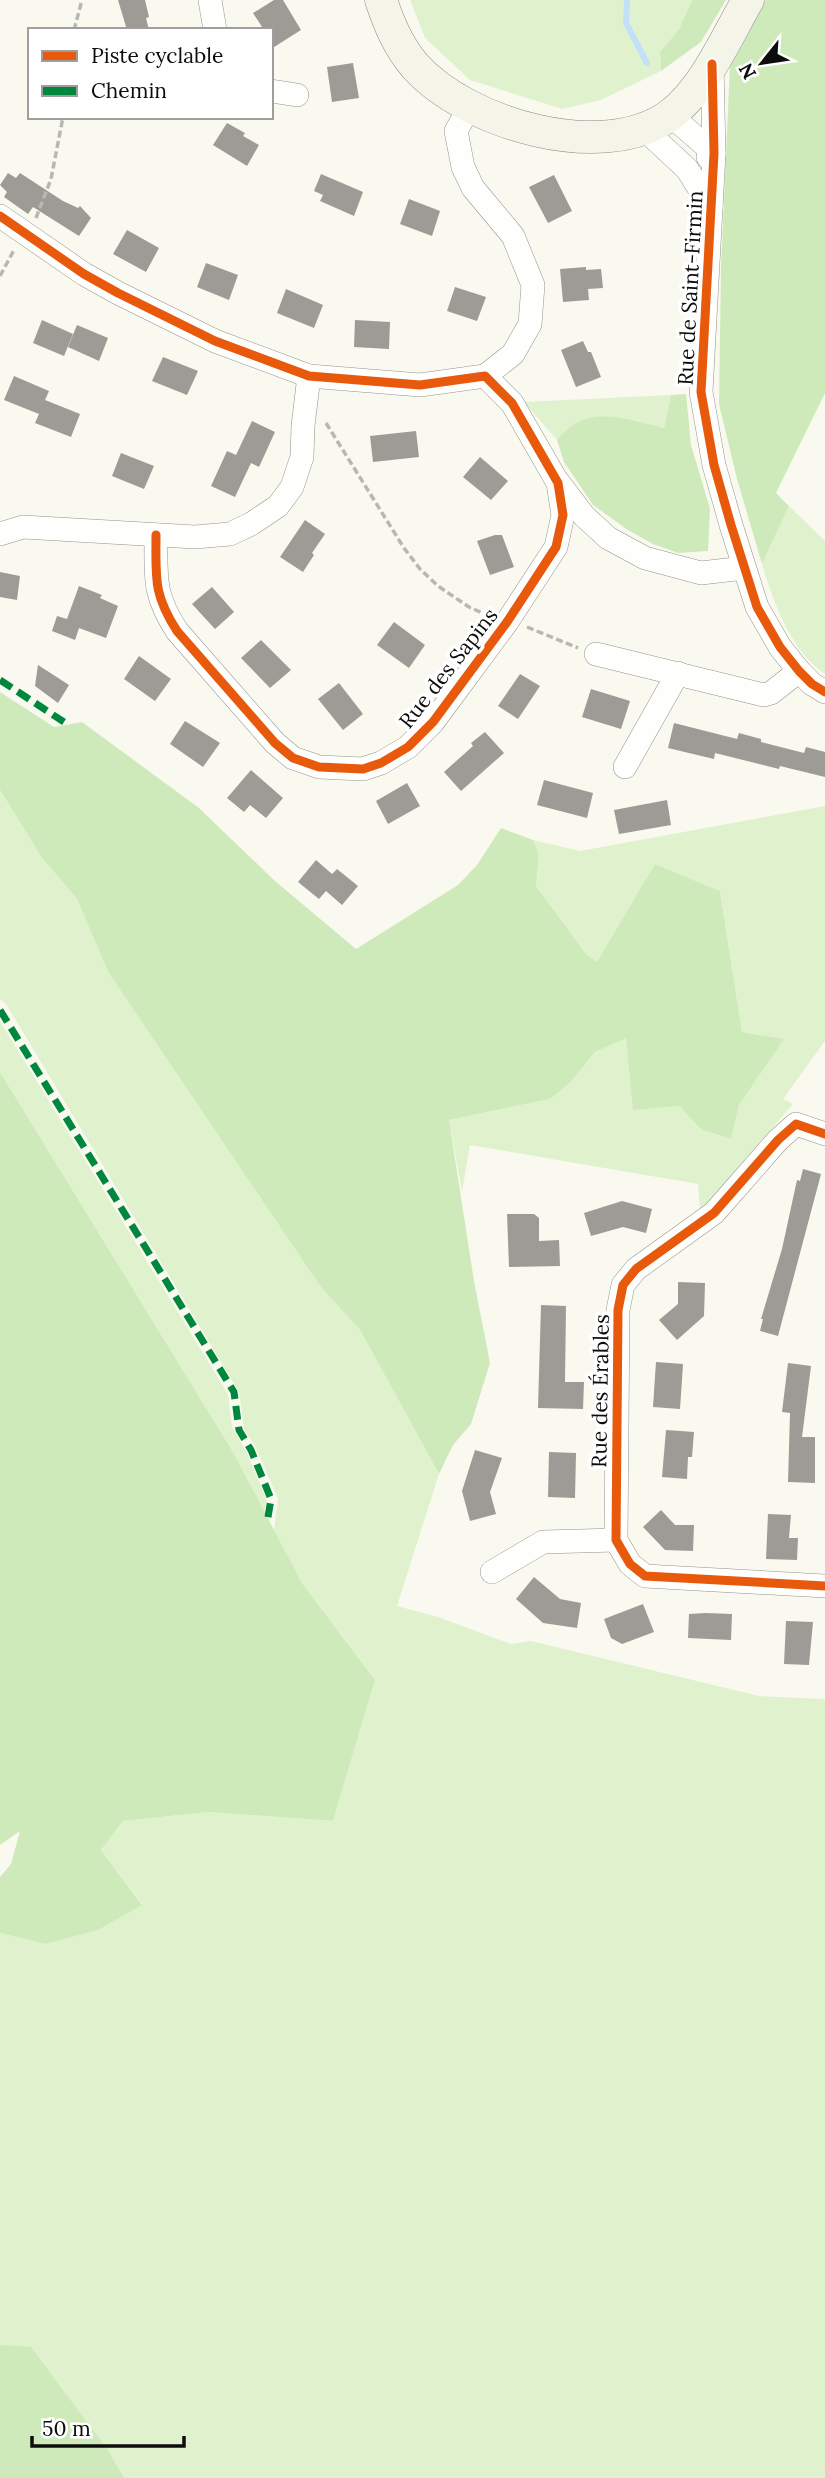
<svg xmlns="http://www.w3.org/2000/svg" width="825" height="2478" font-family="Lora,serif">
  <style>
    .green { fill: #e0f2cd }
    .forest { fill: #cfeaba }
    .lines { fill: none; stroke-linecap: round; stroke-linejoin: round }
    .stream { stroke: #c2e0f7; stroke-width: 6 }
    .building { fill: #9c9b95 }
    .minor-casing { stroke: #93938e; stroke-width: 24 }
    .secondary-casing { stroke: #8a8985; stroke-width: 33 }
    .path { stroke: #b7b7b5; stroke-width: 3.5; stroke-dasharray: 7 3.5; stroke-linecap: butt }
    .minor { stroke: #fefefd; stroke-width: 23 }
    .secondary { stroke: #f4f4e8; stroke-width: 32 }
    .quiet { stroke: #00873e; stroke-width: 7; stroke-dasharray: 14 7; stroke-linecap: butt }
    .cycleway-casing { stroke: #fff; stroke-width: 13 }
    .cycleway { stroke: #e8590c; stroke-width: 9 }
    .labels { text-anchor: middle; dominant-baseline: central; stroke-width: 7; stroke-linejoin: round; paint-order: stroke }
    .street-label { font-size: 21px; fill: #0c0c0c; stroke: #fff }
  </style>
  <rect width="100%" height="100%" fill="#faf9ef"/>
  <g class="green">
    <path d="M410,0H692L679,29L660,52L661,71L601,100L562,109L470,80L425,38Z"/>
    <path d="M671,395L664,428L634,420L573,425L557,440L524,402Z"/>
    <path d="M789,506L825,541V674C791,652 773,601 762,564Z"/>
    <path d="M0,790L42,858L77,899L108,972L320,1286L360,1330L439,1474L397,1606L438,1617L511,1644L531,1641L759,1696L825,1699V2478H0V1933L45,1944L142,1904L101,1850L123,1821L209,1812L333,1821L375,1680L302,1583L274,1530L278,1499L255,1446L244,1429L239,1392L6,1004L0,999Z"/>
    <path d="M825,806V1041L783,1099L793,1104L700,1211L698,1184L470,1145L462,1192L449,1120L550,1099L570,1083L595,1052L626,1037L679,1106L702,1130L731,1139L739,1105L783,1039L742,1032L720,891L655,864L598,963L587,955L536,886L539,855L533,840L580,851Z"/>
    <path d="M0,1021L228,1394L232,1427L246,1451L267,1500L264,1512L233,1452L0,1072Z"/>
  </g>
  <g class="forest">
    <path d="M692,0H726L701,42L661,71L660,52L679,29Z"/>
    <path d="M766,0H825V393L776,493L789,506L762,564L737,479L719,404L721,267L730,65L754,15Z"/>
    <path d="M686,394L691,445L710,509L708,551L678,553L653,544L628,530L593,505L564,462L557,440C562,435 567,429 573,425C599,408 635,421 664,428L671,395Z"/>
    <path d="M0,692L54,727L82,722L199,808L275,881L356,949L458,885L477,865L501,828L533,840L539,854L536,886L587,955L597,962L655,864L720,891L742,1032L784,1039L739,1105L731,1139L702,1130L679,1106L633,1110L626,1038L595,1052L570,1083L550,1099L449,1120L474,1281L490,1363L471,1424L453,1445L439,1474L360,1330L320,1286L108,972L77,899L42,858L0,790Z"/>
    <path d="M0,1072L233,1452L302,1583L375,1680L333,1821L209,1812L123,1821L101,1850L142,1905L98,1930L45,1944L0,1933V1877L11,1864L20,1831L0,1845Z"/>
    <path d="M0,2345L31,2347L107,2449L124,2478H0Z"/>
  </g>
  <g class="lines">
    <path class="stream" d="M627,0L626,23L647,63"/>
  </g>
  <g class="building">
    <path d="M118,0H145L149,17L146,18L149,30H127Z"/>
    <path d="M274,0H283L301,30L271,49V30H264L253,13Z"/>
    <path d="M353,63L359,98L332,102L327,67Z"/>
    <path d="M227,123L245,133L243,136L259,145L247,166L213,145Z"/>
    <path d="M8,173L16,178L20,173L63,201L78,208L80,206L91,218L79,236L33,207L28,214L4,197L7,192L0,185Z"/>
    <path d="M321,174L363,192L354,216L320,201L323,195L314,191Z"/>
    <path d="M554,175L572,211L548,223L529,187Z"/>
    <path d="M409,199L440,211L432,236L400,224Z"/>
    <path d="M127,230L159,248L146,272L113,254Z"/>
    <path d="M206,263L238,275L229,300L197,287Z"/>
    <path d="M586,267V270L601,269L603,288L588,289L589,300L563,302L560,269Z"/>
    <path d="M455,287L486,297L477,321L447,311Z"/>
    <path d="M286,289L323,305L314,328L277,313Z"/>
    <path d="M42,320L73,334L64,356L33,343Z"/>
    <path d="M355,320L390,322L389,349L354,347Z"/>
    <path d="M77,325L108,338L99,361L68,347Z"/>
    <path d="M583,341L588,352H591L601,377L576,387L561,350Z"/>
    <path d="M163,357L198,371L187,395L152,381Z"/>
    <path d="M14,376L49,391L45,400L80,414L71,437L35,423L39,414L4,400Z"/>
    <path d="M252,421L275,432L259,467L251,463L235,497L211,486L227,451L236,455Z"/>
    <path d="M416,431L419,457L373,462L370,436Z"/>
    <path d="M121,453L154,466L144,489L112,476Z"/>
    <path d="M480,457L508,481L491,500L463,477Z"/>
    <path d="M305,520L325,534L312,553L314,555L303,572L280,557Z"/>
    <path d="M495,535H502L514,567L490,575L477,541Z"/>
    <path d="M0,572L20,576L17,600L0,597Z"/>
    <path d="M79,586L102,595L100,598L118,606L106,638L79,628L75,640L52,631L57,616L67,619Z"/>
    <path d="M212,587L234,612L215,629L192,604Z"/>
    <path d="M394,622L425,645L409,668L377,645Z"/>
    <path d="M261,640L291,670L270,688L241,658Z"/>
    <path d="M139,656L171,679L155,701L124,679Z"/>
    <path d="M38,665L69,685L58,703L35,686Z"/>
    <path d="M520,674L540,686L518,719L498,706Z"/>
    <path d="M339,683L363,714L343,730L318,699Z"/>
    <path d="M591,689L630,701L621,729L582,717Z"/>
    <path d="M185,721L220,743L203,767L170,744Z"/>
    <path d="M674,723L737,739L739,733L761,739V742L804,753L806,747L825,752V777L780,766L779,769L715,753L714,759L668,748Z"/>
    <path d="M485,732L504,753L461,791L444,772L473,746L471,743Z"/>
    <path d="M251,770L283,798L266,818L250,805L244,812L227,798Z"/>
    <path d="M544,780L593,793L587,818L537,805Z"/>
    <path d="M407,783L420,806L388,824L376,801Z"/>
    <path d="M667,800L671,825L619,834L614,810Z"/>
    <path d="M316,860L332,874L337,869L358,886L342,905L326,891L319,899L298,882Z"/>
    <path d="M803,1169L821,1174L778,1336L760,1331L763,1319H761L782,1249L797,1180L800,1181Z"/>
    <path d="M622,1201L652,1209L646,1233L623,1227L591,1236L584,1213Z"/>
    <path d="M507,1214H534L539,1218V1241L559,1240L560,1266L509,1267Z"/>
    <path d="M678,1282L705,1283L704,1316L677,1340L659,1320L678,1304Z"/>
    <path d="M541,1305L566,1306L565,1382H584L583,1409L538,1408Z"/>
    <path d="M656,1362L683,1364L680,1409L653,1407Z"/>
    <path d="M788,1363L811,1366L802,1437H815V1483L788,1482L790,1413L782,1412Z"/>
    <path d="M666,1430L694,1432L692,1457H688L687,1479L662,1477Z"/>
    <path d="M475,1450L502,1458L490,1492L496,1514L470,1521L462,1491Z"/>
    <path d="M549,1452L576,1453L575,1498L548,1497Z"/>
    <path d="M661,1510L675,1525H694L693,1551L665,1550L643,1527Z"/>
    <path d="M768,1514L791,1515L789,1538H798L797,1560L766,1559Z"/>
    <path d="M534,1577L560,1599L581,1603L577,1628L543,1623L516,1599Z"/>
    <path d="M643,1604L654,1632L622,1644L611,1638L604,1619Z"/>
    <path d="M706,1613L732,1614L731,1640L688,1638L689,1614Z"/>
    <path d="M786,1621L813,1622L809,1665L784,1664Z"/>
  </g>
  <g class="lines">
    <defs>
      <g id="minor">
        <path d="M210,0L215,30"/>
        <path d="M712,64L714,153L701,392L714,465L731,525L757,607L780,647L799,671L812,684L825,692"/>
        <path d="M271,91L297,95"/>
        <path d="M470,106L456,131L463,167L473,188L513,236L533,285L530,324L513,354L485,376"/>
        <path d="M670,115L714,153L708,157"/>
        <path d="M644,129L687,169L711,207"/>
        <path d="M0,216L84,274L118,293L215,341L309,376L420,385L485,376"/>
        <path d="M559,483L584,516L608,538L645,558L701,573L744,568"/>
        <path d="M0,534L23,527L195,537L230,534L251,524L278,506L292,487L302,457L303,426L309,376"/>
        <path d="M156,535C156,578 153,594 177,631L275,743L293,758L319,767L363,769L381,763L408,747L433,722L507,622L556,547L563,515L558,483L512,403L485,376"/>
        <path d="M596,654L764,695L771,693L799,671"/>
        <path d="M625,767L678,673"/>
        <path d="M825,1134L796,1124L778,1140L714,1213L636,1269L623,1285L618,1310L616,1540L630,1564L645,1576L825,1586"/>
        <path d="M492,1572L543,1542L616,1540"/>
      </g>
      <path id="secondary" d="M381,0C389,24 398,46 415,66C467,124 603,164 670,115C704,90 727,36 748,0"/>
    </defs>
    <use href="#minor" class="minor-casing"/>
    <use href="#secondary" class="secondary-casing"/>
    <g class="path">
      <path d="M74,30L82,0"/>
      <path d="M36,218L51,179L63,117"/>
      <path d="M0,276L14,250"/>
      <path d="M326,423L404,548L420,569L438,586L469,607L487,615"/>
      <path d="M527,627L578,648"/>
    </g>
    <use href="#minor" class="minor"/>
    <use href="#secondary" class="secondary"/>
    <g class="quiet">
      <path d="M0,680L64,722"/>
      <path d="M0,1010L234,1392L239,1430L251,1450L271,1499L267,1523"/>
    </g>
    <defs>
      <g id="cycleway">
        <path d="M712,64L714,153L701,392L714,465L731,525L757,607L780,647L799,671L812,684L825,692"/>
        <path d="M0,216L84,274L118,293L215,341L309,376L420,385L485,376L512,403L558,483L563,515L556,547L507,622L433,722L408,747L381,763L363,769L319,767L293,758L275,743L177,631C153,594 156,578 156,535"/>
        <path d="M825,1134L796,1124L778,1140L714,1213L636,1269L623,1285L618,1310L616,1540L630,1564L645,1576L825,1586"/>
      </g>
    </defs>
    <use href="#cycleway" class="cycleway-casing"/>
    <use href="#cycleway" class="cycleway"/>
  </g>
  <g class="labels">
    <g class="street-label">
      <text transform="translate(690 288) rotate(-87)">Rue de Saint-Firmin</text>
      <text transform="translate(448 668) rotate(-52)">Rue des Sapins</text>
      <text transform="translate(600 1391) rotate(-89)">Rue des Érables</text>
    </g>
  </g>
  <rect x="28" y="28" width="245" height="91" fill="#ffffff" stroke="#9e9e9e" stroke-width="2"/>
  <rect x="42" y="51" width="35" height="10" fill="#e8590c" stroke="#9e9e9e" stroke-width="2"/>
  <text x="91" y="63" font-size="21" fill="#0c0c0c">Piste cyclable</text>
  <rect x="42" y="86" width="35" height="10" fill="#00873e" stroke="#9e9e9e" stroke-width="2"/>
  <text x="91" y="98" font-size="21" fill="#0c0c0c">Chemin</text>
  <g transform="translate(762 63) rotate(240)" stroke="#ffffff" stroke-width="5" paint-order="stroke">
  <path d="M0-5L12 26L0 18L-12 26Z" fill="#0c0c0c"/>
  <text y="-10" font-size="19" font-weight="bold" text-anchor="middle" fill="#0c0c0c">N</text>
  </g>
  <path d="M32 2436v10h152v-10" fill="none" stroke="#0c0c0c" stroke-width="3.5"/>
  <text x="42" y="2436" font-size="21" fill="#0c0c0c" stroke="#ffffff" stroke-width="5" paint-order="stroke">50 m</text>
</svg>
